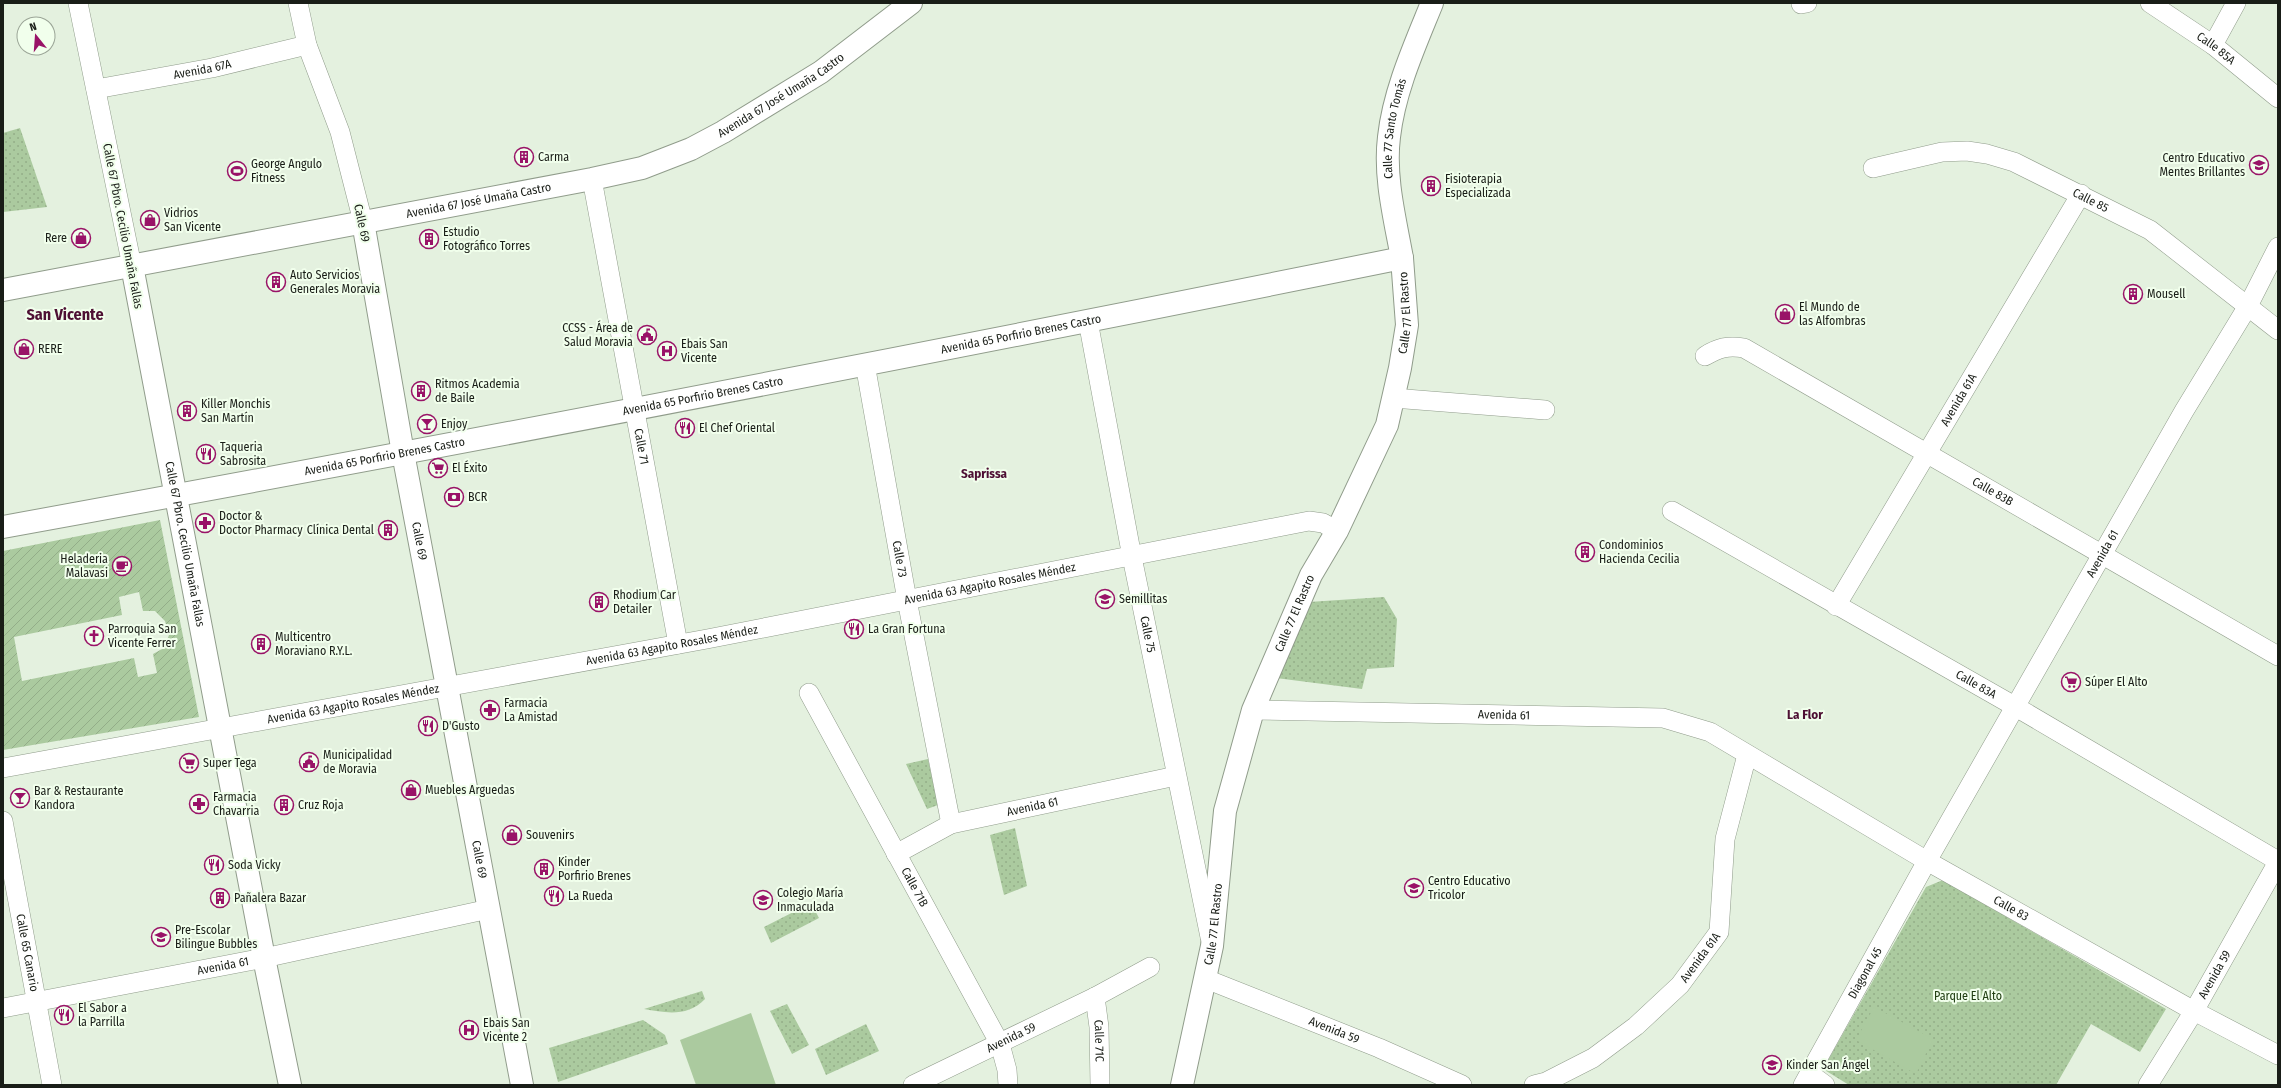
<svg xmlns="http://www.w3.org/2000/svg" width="2281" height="1088" font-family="'Fira Sans Condensed',sans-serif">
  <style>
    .grass { fill: url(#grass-dots) }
    .garden { fill: url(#garden-furrows); fill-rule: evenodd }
    .pitch { fill: #abca9f }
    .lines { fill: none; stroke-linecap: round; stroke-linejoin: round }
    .minor-casing { stroke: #909c8b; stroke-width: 20 }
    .tertiary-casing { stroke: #909c8b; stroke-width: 24 }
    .secondary-casing { stroke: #909c8b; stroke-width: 24 }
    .minor { stroke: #fff; stroke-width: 19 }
    .tertiary { stroke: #fff; stroke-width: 22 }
    .secondary { stroke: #fff; stroke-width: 22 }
    .labels { text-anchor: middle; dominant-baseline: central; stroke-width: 4; stroke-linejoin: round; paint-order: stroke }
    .street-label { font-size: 12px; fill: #191d17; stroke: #f1ffec }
    .poi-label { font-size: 12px; fill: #191d17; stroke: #f1ffec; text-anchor: start }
    .park-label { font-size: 12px; fill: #203e12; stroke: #f1ffec }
    .neighbourhood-label { font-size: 13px; font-weight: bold; fill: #4e1034; stroke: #f1ffec }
    .district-label { font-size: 16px; font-weight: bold; fill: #4e1034; stroke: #f1ffec }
  </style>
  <defs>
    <pattern id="grass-dots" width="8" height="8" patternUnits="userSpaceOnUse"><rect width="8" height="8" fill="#abca9f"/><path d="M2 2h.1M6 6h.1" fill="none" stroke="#93ad88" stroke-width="1.8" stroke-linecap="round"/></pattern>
    <pattern id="garden-furrows" width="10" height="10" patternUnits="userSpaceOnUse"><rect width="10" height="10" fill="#abca9f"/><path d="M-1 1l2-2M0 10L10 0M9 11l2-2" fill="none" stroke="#93ad88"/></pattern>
  </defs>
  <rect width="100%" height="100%" fill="#e4f1df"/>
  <g class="grass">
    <path d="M20,128L47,207L3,212V133Z"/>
    <path d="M1384,597L1397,619L1394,667L1367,669L1362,689L1276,678L1309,602Z"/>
    <path d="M928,759L938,805L927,809L906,764Z"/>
    <path d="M1015,828L1027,886L1004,895L990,835Z"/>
    <path d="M1943,880L2166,1009L2140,1052L2091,1024L2056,1085H1849L1823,1069L1926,887Z"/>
    <path d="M811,903L819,918L771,943L764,927Z"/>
    <path d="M702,991L705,999C688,1017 666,1013 644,1009Z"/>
    <path d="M787,1004L809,1045L792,1054L770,1011Z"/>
    <path d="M643,1020L665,1035L668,1044L558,1082L549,1048Z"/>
    <path d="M866,1024L879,1051L826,1075L815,1049Z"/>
  </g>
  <path class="garden" d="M160,520L199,717L3,750V551ZM139,592L143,611H155L165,621L169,635L164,648L153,654L157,673L138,677L134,658L22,681L14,637L122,615L119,597Z"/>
  <g class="pitch">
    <path d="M1874,1007L1933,1039L1916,1074L1856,1040Z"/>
    <path d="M751,1013L776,1085H696L680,1040Z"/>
  </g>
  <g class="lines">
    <defs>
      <g id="minor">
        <path d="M78,3L132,266"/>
        <path d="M298,3L307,45L340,132L363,222"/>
        <path id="s1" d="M2150,3L2213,45L2278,98"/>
        <path d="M1801,4L1807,3"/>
        <path d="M2213,45L2236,3"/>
        <path id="s2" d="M96,89L212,68L307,45"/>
        <path id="s3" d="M1873,168L1942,152L1967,151L1987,154L2014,162L2150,230L2278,330"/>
        <path id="s4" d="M592,179L678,644"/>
        <path id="s5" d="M1088,321L1132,557L1210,937"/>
        <path id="s6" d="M1705,356C1718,348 1728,345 1744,348L2278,656"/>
        <path id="s7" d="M865,364L907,600L951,824"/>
        <path d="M1393,398L1545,410"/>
        <path id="s8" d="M1672,511L2016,707L2278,861"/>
        <path id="s9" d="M1836,606L2081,194"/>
        <path id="s10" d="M809,693L1000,1044L1007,1070L1008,1085"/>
        <path id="s11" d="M1253,710L1663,718L1710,732L1927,861L2194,1011L2278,1055"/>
        <path id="s12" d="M3,768L707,639L1309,521L1323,523L1337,531"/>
        <path id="s13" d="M3,821L52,1085"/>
        <path id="s14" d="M896,854L951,824L1176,776"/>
        <path id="s15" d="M1206,979L1379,1048L1462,1085"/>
        <path id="s16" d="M1095,997L1099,1027L1100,1085"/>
        <path id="s17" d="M3,1008L264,958L489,909"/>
        <path d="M1810,1074L1825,1085"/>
        <path id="s18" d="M913,1085L1095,997L1150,967"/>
        <path id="s19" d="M1534,1085L1546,1082L1593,1058L1636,1026L1680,985L1719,932L1725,839L1747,755"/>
        <path id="s20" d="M1803,1085L1927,861L2184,411L2248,306L2278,247"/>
        <path id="s21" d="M2148,1085L2194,1011L2278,862"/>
      </g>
      <g id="tertiary">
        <path id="s22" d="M1182,1085L1212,946L1225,811L1253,710L1311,575L1337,531L1387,425L1400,368L1407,325L1402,258"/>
      </g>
      <g id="secondary">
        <path id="s23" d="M363,222L403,453L522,1085"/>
        <path id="s24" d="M132,266L264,958L290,1085"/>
        <path id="s25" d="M3,290L592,179L642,168L691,149L723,132L821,72L911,3"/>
        <path id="s26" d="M3,527C470,442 937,352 1402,258C1395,219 1384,177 1389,137C1394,91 1415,45 1432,3"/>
      </g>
    </defs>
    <use href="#minor" class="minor-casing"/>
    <use href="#tertiary" class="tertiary-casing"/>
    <use href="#secondary" class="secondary-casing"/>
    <use href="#minor" class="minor"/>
    <use href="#tertiary" class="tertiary"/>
    <use href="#secondary" class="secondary"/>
  </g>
  <defs>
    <symbol id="building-ring" viewBox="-11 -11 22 22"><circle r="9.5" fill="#f1ffec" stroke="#991367" stroke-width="1.5"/><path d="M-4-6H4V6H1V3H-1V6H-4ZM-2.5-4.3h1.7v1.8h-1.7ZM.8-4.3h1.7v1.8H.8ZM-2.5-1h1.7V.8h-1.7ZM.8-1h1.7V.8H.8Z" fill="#991367"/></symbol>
    <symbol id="school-ring" viewBox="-11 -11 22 22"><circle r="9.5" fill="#f1ffec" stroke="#991367" stroke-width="1.5"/><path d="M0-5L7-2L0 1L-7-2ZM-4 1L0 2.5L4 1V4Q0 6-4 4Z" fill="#991367"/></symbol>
    <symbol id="stadium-ring" viewBox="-11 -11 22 22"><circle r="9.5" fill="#f1ffec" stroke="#991367" stroke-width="1.5"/><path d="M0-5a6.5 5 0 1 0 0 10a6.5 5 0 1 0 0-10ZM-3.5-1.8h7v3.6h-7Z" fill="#991367"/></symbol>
    <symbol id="shop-ring" viewBox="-11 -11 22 22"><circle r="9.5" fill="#f1ffec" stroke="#991367" stroke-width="1.5"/><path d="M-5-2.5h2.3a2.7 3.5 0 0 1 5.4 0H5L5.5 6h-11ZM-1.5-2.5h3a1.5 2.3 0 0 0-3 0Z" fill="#991367"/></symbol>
    <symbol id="civic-ring" viewBox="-11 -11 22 22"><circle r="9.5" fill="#f1ffec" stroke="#991367" stroke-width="1.5"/><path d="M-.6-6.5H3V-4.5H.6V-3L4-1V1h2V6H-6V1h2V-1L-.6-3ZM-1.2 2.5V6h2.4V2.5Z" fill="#991367"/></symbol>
    <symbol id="hospital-ring" viewBox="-11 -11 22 22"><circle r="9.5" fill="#f1ffec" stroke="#991367" stroke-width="1.5"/><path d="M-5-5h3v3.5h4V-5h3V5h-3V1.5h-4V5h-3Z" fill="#991367"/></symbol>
    <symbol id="bar-ring" viewBox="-11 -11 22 22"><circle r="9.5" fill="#f1ffec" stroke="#991367" stroke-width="1.5"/><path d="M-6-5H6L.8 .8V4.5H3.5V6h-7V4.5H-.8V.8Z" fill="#991367"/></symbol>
    <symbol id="restaurant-ring" viewBox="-11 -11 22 22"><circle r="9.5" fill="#f1ffec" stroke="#991367" stroke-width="1.5"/><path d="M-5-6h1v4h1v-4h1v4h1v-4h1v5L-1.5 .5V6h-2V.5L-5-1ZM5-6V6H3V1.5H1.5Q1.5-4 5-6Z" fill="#991367"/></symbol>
    <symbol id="supermarket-ring" viewBox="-11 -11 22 22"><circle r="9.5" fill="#f1ffec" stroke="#991367" stroke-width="1.5"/><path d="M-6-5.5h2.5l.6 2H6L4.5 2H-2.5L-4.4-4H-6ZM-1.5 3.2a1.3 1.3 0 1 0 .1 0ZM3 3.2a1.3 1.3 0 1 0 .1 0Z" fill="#991367"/></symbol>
    <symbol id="bank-ring" viewBox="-11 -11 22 22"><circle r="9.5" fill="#f1ffec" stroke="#991367" stroke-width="1.5"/><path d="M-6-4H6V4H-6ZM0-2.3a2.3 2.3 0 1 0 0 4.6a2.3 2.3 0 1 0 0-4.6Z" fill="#991367"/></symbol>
    <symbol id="pharmacy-ring" viewBox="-11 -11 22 22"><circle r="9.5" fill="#f1ffec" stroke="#991367" stroke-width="1.5"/><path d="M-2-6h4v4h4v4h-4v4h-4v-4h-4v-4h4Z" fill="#991367"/></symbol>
    <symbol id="cafe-ring" viewBox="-11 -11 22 22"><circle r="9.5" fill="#f1ffec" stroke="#991367" stroke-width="1.5"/><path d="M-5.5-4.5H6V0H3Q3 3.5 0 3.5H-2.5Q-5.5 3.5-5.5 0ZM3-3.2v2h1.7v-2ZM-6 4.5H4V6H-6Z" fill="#991367"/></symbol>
    <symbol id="church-ring" viewBox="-11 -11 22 22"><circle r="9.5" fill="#f1ffec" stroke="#991367" stroke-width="1.5"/><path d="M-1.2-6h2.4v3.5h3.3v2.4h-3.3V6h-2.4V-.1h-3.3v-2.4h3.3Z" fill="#991367"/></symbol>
    <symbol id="university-ring" viewBox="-11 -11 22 22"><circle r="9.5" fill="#f1ffec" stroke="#991367" stroke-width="1.5"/><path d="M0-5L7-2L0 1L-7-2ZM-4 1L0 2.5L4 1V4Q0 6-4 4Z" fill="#991367"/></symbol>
  </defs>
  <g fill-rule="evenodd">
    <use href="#building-ring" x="513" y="146" width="22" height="22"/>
    <use href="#school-ring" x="2248" y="154" width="22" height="22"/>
    <use href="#stadium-ring" x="226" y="160" width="22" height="22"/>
    <use href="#building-ring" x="1420" y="175" width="22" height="22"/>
    <use href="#shop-ring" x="139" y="209" width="22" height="22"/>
    <use href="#shop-ring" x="70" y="227" width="22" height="22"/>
    <use href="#building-ring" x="418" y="228" width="22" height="22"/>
    <use href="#building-ring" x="265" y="271" width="22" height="22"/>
    <use href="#building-ring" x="2122" y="283" width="22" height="22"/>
    <use href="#shop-ring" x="1774" y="303" width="22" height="22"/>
    <use href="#civic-ring" x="636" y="324" width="22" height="22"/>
    <use href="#shop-ring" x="13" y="338" width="22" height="22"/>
    <use href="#hospital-ring" x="656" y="340" width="22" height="22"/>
    <use href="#building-ring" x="410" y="380" width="22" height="22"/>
    <use href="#building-ring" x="176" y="400" width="22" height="22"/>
    <use href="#bar-ring" x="416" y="413" width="22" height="22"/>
    <use href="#restaurant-ring" x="674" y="417" width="22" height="22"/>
    <use href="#restaurant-ring" x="195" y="443" width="22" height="22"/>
    <use href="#supermarket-ring" x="427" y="457" width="22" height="22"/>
    <use href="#bank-ring" x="443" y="486" width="22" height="22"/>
    <use href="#pharmacy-ring" x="194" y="512" width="22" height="22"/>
    <use href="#building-ring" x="377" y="519" width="22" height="22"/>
    <use href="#building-ring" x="1574" y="541" width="22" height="22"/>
    <use href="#cafe-ring" x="111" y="555" width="22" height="22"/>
    <use href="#school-ring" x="1094" y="588" width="22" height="22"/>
    <use href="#building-ring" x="588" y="591" width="22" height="22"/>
    <use href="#restaurant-ring" x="843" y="618" width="22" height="22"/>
    <use href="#church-ring" x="83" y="625" width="22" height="22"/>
    <use href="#building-ring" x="250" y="633" width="22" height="22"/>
    <use href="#supermarket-ring" x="2060" y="671" width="22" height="22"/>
    <use href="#pharmacy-ring" x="479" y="699" width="22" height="22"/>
    <use href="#restaurant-ring" x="417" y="715" width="22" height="22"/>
    <use href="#civic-ring" x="298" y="751" width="22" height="22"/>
    <use href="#supermarket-ring" x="178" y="752" width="22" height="22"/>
    <use href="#shop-ring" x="400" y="779" width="22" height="22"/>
    <use href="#bar-ring" x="9" y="787" width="22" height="22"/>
    <use href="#pharmacy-ring" x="188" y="793" width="22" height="22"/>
    <use href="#building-ring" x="273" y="794" width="22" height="22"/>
    <use href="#shop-ring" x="501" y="824" width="22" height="22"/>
    <use href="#restaurant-ring" x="203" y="854" width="22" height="22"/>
    <use href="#building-ring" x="533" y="858" width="22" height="22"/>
    <use href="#school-ring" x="1403" y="877" width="22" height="22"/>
    <use href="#restaurant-ring" x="543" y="885" width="22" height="22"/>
    <use href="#building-ring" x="209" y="887" width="22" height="22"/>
    <use href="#university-ring" x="752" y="889" width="22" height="22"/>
    <use href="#school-ring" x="150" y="926" width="22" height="22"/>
    <use href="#restaurant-ring" x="53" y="1004" width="22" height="22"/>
    <use href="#hospital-ring" x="458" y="1019" width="22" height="22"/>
    <use href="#school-ring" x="1761" y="1054" width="22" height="22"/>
  </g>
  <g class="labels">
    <g class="street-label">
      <text stroke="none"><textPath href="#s1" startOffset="80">Calle 85A</textPath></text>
      <text stroke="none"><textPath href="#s2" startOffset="108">Avenida 67A</textPath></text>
      <text stroke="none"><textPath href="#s25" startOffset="808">Avenida 67 José Umaña Castro</textPath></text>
      <text stroke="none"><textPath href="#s26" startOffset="1556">Calle 77 Santo Tomás</textPath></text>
      <text stroke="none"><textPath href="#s3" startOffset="230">Calle 85</textPath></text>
      <text stroke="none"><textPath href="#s25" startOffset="484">Avenida 67 José Umaña Castro</textPath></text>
      <text transform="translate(362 223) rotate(78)">Calle 69</text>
      <text transform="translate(123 226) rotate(79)">Calle 67 Pbro. Cecilio Umaña Fallas</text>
      <text stroke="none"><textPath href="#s22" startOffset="812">Calle 77 El Rastro</textPath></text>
      <text stroke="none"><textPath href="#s26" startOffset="1036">Avenida 65 Porfirio Brenes Castro</textPath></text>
      <text stroke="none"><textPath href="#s26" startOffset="712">Avenida 65 Porfirio Brenes Castro</textPath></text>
      <text stroke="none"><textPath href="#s9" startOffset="240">Avenida 61A</textPath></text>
      <text stroke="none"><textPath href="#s4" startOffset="272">Calle 71</textPath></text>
      <text stroke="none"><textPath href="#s26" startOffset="388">Avenida 65 Porfirio Brenes Castro</textPath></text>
      <text stroke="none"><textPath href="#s6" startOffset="328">Calle 83B</textPath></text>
      <text stroke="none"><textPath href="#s23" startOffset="324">Calle 69</textPath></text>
      <text stroke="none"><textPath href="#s24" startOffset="283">Calle 67 Pbro. Cecilio Umaña Fallas</textPath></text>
      <text stroke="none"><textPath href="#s20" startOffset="610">Avenida 61</textPath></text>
      <text stroke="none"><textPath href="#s7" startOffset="198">Calle 73</textPath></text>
      <text stroke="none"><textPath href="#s12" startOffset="1004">Avenida 63 Agapito Rosales Méndez</textPath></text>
      <text stroke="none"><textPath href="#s22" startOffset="488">Calle 77 El Rastro</textPath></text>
      <text stroke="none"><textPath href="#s5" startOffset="319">Calle 75</textPath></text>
      <text stroke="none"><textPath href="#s12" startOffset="680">Avenida 63 Agapito Rosales Méndez</textPath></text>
      <text stroke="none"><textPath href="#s8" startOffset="350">Calle 83A</textPath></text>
      <text stroke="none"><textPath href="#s12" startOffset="356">Avenida 63 Agapito Rosales Méndez</textPath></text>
      <text stroke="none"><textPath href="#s11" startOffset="251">Avenida 61</textPath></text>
      <text stroke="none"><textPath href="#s14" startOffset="146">Avenida 61</textPath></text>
      <text stroke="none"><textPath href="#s23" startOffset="648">Calle 69</textPath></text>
      <text stroke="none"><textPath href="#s10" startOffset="221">Calle 71B</textPath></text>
      <text stroke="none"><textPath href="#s11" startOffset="808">Calle 83</textPath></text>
      <text stroke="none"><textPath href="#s22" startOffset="164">Calle 77 El Rastro</textPath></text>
      <text stroke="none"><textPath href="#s13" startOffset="134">Calle 65 Canario</textPath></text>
      <text stroke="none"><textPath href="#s19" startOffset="213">Avenida 61A</textPath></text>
      <text stroke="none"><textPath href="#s17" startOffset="224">Avenida 61</textPath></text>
      <text stroke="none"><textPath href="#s20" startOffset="128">Diagonal 45</textPath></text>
      <text stroke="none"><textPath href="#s21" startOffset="129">Avenida 59</textPath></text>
      <text stroke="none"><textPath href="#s15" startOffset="138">Avenida 59</textPath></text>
      <text stroke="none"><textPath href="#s18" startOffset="109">Avenida 59</textPath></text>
      <text stroke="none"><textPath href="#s16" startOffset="44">Calle 71C</textPath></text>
    </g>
    <g class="poi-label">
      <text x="538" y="157">Carma</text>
      <text x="2245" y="158" text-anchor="end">Centro Educativo<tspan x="2245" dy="14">Mentes Brillantes</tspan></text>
      <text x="251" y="164">George Angulo<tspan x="251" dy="14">Fitness</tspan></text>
      <text x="1445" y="179">Fisioterapia<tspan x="1445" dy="14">Especializada</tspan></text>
      <text x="164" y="213">Vidrios<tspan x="164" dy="14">San Vicente</tspan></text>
      <text x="443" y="232">Estudio<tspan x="443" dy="14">Fotográfico Torres</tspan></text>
      <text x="67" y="238" text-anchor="end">Rere</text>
      <text x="290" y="275">Auto Servicios<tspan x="290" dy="14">Generales Moravia</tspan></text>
      <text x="2147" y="294">Mousell</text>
      <text x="1799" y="307">El Mundo de<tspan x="1799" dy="14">las Alfombras</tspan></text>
      <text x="633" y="328" text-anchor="end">CCSS - Área de<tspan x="633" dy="14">Salud Moravia</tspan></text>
      <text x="681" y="344">Ebais San<tspan x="681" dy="14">Vicente</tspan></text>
      <text x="38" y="349">RERE</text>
      <text x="435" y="384">Ritmos Academia<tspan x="435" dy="14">de Baile</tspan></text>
      <text x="201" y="404">Killer Monchis<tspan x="201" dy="14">San Martín</tspan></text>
      <text x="441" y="424">Enjoy</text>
      <text x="699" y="428">El Chef Oriental</text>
      <text x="220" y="447">Taqueria<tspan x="220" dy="14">Sabrosita</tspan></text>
      <text x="452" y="468">El Éxito</text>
      <text x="468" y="497">BCR</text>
      <text x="219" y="516">Doctor &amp;<tspan x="219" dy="14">Doctor Pharmacy</tspan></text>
      <text x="374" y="530" text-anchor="end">Clínica Dental</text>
      <text x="1599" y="545">Condominios<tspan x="1599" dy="14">Hacienda Cecilia</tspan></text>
      <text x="108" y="559" text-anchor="end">Heladeria<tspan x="108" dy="14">Malavasi</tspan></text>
      <text x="613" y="595">Rhodium Car<tspan x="613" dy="14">Detailer</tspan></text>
      <text x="1119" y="599">Semillitas</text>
      <text x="108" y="629">Parroquia San<tspan x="108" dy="14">Vicente Ferrer</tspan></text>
      <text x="868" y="629">La Gran Fortuna</text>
      <text x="275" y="637">Multicentro<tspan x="275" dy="14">Moraviano R.Y.L.</tspan></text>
      <text x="2085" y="682">Súper El Alto</text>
      <text x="504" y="703">Farmacia<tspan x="504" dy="14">La Amistad</tspan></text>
      <text x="442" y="726">D'Gusto</text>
      <text x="323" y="755">Municipalidad<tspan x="323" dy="14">de Moravia</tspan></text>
      <text x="203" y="763">Super Tega</text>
      <text x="425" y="790">Muebles Arguedas</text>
      <text x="34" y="791">Bar &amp; Restaurante<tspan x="34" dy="14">Kandora</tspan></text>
      <text x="213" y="797">Farmacia<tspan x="213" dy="14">Chavarria</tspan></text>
      <text x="298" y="805">Cruz Roja</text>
      <text x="526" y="835">Souvenirs</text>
      <text x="558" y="862">Kinder<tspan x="558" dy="14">Porfirio Brenes</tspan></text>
      <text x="228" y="865">Soda Vicky</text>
      <text x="1428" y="881">Centro Educativo<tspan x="1428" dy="14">Tricolor</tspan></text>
      <text x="777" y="893">Colegio María<tspan x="777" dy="14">Inmaculada</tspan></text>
      <text x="568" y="896">La Rueda</text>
      <text x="234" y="898">Pañalera Bazar</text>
      <text x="175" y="930">Pre-Escolar<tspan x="175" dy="14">Bilingue Bubbles</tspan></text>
      <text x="78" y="1008">El Sabor a<tspan x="78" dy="14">la Parrilla</tspan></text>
      <text x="483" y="1023">Ebais San<tspan x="483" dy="14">Vicente 2</tspan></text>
      <text x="1786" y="1065">Kinder San Ángel</text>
    </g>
    <g class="park-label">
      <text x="1968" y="996">Parque El Alto</text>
    </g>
    <g class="neighbourhood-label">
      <text x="984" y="473">Saprissa</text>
      <text x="1805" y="714">La Flor</text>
    </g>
    <g class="district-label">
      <text x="65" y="314">San Vicente</text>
    </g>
  </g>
  <rect width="2281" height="1088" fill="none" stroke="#191d17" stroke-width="8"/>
  <g transform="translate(36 36) rotate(343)"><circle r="19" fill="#f1ffec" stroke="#9ba597"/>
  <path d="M0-3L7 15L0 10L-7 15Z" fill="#991367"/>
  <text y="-6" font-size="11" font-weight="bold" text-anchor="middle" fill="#191d17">N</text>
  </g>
</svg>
